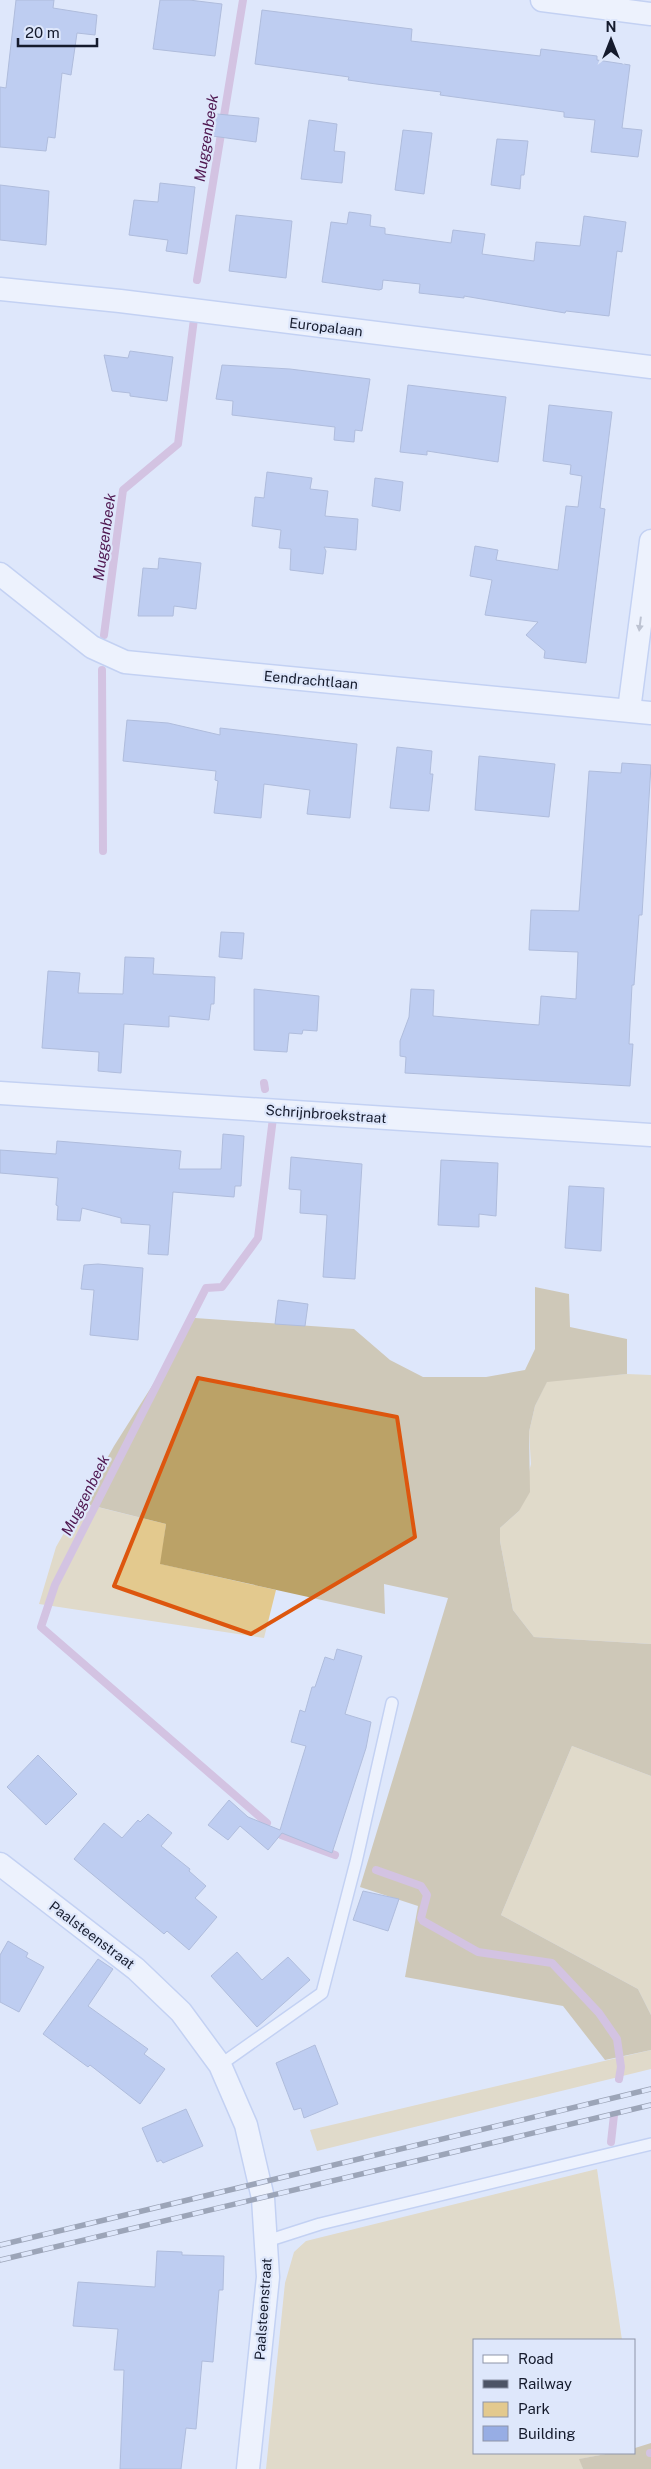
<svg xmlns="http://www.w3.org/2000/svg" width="651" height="2469" font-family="'Public Sans',sans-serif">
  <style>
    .green { fill: #e3c98e }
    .forest { fill: #bba267 }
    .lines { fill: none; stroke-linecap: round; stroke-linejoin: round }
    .stream { stroke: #c697c4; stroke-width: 8 }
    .building { fill: #97ade4; stroke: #7688b6 }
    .lane-casing { stroke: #a3b7e8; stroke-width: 14 }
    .street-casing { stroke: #a3b7e8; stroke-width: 25 }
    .lane { stroke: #fff; stroke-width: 11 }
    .street { stroke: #fff; stroke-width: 22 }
    .rail-casing { stroke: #4d5466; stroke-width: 5.5 }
    .rail { stroke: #dee7fb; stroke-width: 4; stroke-dasharray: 11; stroke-linecap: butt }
    .oneway { fill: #9698a0 }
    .marked { fill: none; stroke: #dd560e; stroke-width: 4; stroke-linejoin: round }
    .labels { text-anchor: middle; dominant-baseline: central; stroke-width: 4.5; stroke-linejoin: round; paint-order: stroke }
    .street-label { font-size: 14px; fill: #151b2d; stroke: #dee7fb }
    .water-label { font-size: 15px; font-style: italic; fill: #4e164f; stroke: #dee7fb }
  </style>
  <rect width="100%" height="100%" fill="#dee7fb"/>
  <g class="green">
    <path d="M627,1374L651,1375V1644L534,1637L513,1610L500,1541V1528L519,1511L531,1464L529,1432L535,1406L547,1381Z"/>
    <path d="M81,1503L166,1524L161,1564L276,1590L264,1638L39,1604L56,1547Z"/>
    <path d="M572,1746L651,1776V2015L638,1989L501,1915Z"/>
    <path d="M651,2050V2069L317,2151L310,2130Z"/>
    <path d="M597,2169L622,2340H475V2453H611L580,2459L583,2469H266L285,2283L294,2252L306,2241Z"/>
  </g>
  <g class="forest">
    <path d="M535,1287L569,1294L570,1327L627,1339V1374L547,1382L535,1406L529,1432L530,1492L519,1511L500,1528V1541L513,1610L534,1637L651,1644V1776L572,1746L501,1915L638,1989L651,2015V2050L605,2060L563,2006L405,1977L418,1906L360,1887L448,1598L384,1584L385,1614L160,1564L166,1524L82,1503L114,1446L195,1318L354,1329L390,1360L423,1377H486L525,1370L535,1349Z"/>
    <path d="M651,2443V2469H583L579,2459L611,2453H635V2448Z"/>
  </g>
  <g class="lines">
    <g class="stream">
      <path d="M197,280L243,0"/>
      <path d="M104,635L123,490L178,444L194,319"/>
      <path d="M102,670L103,851"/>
      <path d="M264,1083L265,1089"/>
      <path d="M267,1823L41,1627L55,1585L206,1288L222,1287L258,1238L273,1118"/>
      <path d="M281,1835L335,1855"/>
      <path d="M376,1870L421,1886L427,1895L421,1918L423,1921L478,1952L552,1963L599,2013L617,2039L621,2067L619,2079"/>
      <path d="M611,2142L614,2115"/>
      <path d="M650,2453H651"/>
    </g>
  </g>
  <g class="building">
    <path d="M16,0H54L53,8L97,15L95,35L77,33L71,75L62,73L55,138L48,137L46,151L0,147V87L6,88Z"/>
    <path d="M160,0H189L222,4L215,56L153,49Z"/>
    <path d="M262,10L412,29L411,41L540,56L541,49L597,56V60L630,65L622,128L642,130L638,157L591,152L595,120L564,117V112L440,95L441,92L376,84L348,80L349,77L255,64Z"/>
    <path d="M207,113L259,118L256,142L205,135Z"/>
    <path d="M309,120L337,124L334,151L345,152L342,183L301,179Z"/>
    <path d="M403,130L432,133L424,194L395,190Z"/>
    <path d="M497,139L528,141L524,175H521L520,189L491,185Z"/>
    <path d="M160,183L195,187L187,254L166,251L168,240L129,235L134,200L158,202Z"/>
    <path d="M0,185L49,191L46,245L0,240Z"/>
    <path d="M349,212L371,215L370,226L385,228V234L451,243L453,230L485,234L482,254L534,261L536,242L580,246L584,216L626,222L622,252L617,251L609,316L566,311L565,313L464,296V298L419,293L420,284L383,280L382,289L379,290L322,282L331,222L347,224Z"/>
    <path d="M236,215L292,221L286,278L229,271Z"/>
    <path d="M130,351L173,357L167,401L130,396V393L112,391L104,355L128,358Z"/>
    <path d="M222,365L290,369L370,379L362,431L355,430L354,442L334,440L335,427L232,415L233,401L216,399Z"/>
    <path d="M408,385L506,397L498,462L427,451V455L400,452Z"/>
    <path d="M549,405L612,412L600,508L605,509L586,663L544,658L545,651L526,635L538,622L485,615L492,580L470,576L475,546L498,550L496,560L558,570L566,506L578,507L582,476L570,474L571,465L543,461Z"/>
    <path d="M267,472L312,478L310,489L328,491L325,516L358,519L356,550L324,547L326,551L323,574L290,570L291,549L279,548L281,530L252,526L255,497L264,498Z"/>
    <path d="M375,478L403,482L400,511L372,506Z"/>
    <path d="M159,558L201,563L196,609L174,606L173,616H138L143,568L158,569Z"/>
    <path d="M127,720L168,723L220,735V728L357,744L350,818L307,814L310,790L264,784L261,818L214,813L218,781L215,780L216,771L123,761Z"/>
    <path d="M397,747L432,751L430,774H433L429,811L390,808Z"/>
    <path d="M479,756L555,764L549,817L475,810Z"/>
    <path d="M622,763L651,765L642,915H639L634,985H632L629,1044H633L630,1086L405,1073L406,1057L400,1056V1041L409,1017L411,989L434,990L433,1016L513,1023L539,1025L541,996L576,999L578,952L529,950L531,910L579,911L589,771L621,773Z"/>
    <path d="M221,932L244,933L242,959L219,957Z"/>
    <path d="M125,957L154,958L153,974L215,977L214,1004H211L209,1020L169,1016V1027L124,1024L121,1073L98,1071L99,1052L42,1048L48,971L80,973L78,993L123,994Z"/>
    <path d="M254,989L319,996L317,1031L303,1030L302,1034L289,1033L287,1052L254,1050Z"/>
    <path d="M223,1134L244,1136L241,1186H235L234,1197L173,1192L168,1255L148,1254L150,1225L121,1223V1218L82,1208L80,1221L57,1220L58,1206L56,1205L58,1178L0,1173V1150L56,1154L57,1141L181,1151L179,1169H221Z"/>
    <path d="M291,1157L362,1164L355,1279L323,1277L327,1215L300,1213L301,1190L289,1189Z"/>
    <path d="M441,1160L498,1163L496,1216L479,1214V1227L438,1225Z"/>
    <path d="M569,1186L604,1188L601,1251L565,1248Z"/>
    <path d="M98,1264L143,1268L138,1340L90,1335L94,1290L81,1289L84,1265Z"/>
    <path d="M278,1300L308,1304L305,1326L275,1324Z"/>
    <path d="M337,1649L362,1656L345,1714L371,1722L366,1748L332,1853L282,1833L268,1850L240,1826L228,1840L208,1825L229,1800L248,1817L280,1830L306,1746L291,1742L300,1710L305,1712L312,1687H315L325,1657L334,1660Z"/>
    <path d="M38,1755L77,1794L46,1825L7,1787Z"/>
    <path d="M148,1814L172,1833L161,1846L190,1869L189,1871L206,1886L195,1898L217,1917L189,1950L167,1931L164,1934L74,1859L104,1823L122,1838L138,1820L140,1822Z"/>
    <path d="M363,1891L399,1899L388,1931L353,1920Z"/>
    <path d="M8,1941L28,1953L26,1957L44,1967L19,2012L0,2002V1955Z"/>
    <path d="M237,1952L262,1980L288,1957L310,1980L257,2027L211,1976Z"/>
    <path d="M98,1959L113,1969L88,2006L148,2049L144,2054L165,2069L140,2104L90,2065L88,2067L43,2034Z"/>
    <path d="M315,2045L338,2104L304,2118L301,2108L294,2110L276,2063Z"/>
    <path d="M186,2109L203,2146L163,2163L161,2160L157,2162L142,2128Z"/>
    <path d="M157,2251L182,2252V2255L224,2256L223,2290H219L213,2362L202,2361L196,2429L186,2428L181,2469H120L124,2370H114L118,2329L73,2326L78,2282L155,2287Z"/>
  </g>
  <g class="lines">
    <defs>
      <g id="lane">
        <path d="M220,2065L322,1993L356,1862L392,1703"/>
        <path d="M267,2241L320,2224L651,2144"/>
      </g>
      <g id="street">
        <path d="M542,0L651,14"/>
        <path d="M0,289L120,301L651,367"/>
        <path d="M0,574L92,647L125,662L651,713"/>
        <path d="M629,710L651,541"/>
        <path d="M0,1093L651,1135"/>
        <path d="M0,1864L136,1969L181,2012L220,2065L246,2125L263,2198L268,2277L248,2469"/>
      </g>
    </defs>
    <use href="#lane" class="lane-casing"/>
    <use href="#street" class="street-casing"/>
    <use href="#lane" class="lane"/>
    <use href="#street" class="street"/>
    <defs>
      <g id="rail">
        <path d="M0,2245L651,2089"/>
        <path d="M0,2260L651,2105"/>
      </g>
    </defs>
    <use href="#rail" class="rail-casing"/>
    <use href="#rail" class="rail"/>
  </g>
  <defs><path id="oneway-solid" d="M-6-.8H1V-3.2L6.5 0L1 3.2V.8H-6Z" transform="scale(1.25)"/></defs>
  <use class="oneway" href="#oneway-solid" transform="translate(640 624) rotate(97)"/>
  <path d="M0 0H651V2469H0ZM198,1378L397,1417L415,1537L251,1634L114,1586Z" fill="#dee7fb" fill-opacity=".55" fill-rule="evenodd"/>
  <path class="marked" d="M198,1378L397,1417L415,1537L251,1634L114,1586Z"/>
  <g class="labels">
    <g class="street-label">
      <text transform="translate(326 327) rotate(7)">Europalaan</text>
      <text transform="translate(311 680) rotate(5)">Eendrachtlaan</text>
      <text transform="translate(326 1114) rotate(4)">Schrijnbroekstraat</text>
      <text transform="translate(92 1935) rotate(37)">Paalsteenstraat</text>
      <text transform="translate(263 2309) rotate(-86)">Paalsteenstraat</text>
    </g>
    <g class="water-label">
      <text transform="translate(206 138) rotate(-81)">Muggenbeek</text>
      <text transform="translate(104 537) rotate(-82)">Muggenbeek</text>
      <text transform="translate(85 1495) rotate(-63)">Muggenbeek</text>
    </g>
  </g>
  <rect x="473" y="2339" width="162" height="115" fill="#dee7fb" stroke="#8e95a9"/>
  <rect x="483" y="2355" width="25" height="8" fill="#ffffff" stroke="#8e95a9"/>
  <text x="518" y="2364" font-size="15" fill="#151b2d">Road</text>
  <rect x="483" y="2380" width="25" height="8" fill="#4d5466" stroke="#8e95a9"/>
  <text x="518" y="2389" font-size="15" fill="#151b2d">Railway</text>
  <rect x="483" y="2402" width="25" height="15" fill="#e3c98e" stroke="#8e95a9"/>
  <text x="518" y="2414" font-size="15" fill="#151b2d">Park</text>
  <rect x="483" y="2426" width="25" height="15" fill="#97ade4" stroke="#8e95a9"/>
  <text x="518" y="2439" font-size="15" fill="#151b2d">Building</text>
  <g transform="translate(611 40)" stroke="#dee7fb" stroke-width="4" paint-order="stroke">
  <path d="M0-4L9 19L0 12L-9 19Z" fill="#151b2d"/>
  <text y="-8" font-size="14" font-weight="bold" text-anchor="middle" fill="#151b2d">N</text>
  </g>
  <path d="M18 38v8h79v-8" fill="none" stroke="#151b2d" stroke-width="2.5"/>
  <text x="25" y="38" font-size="15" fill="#151b2d" stroke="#dee7fb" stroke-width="4" paint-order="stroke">20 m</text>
</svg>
